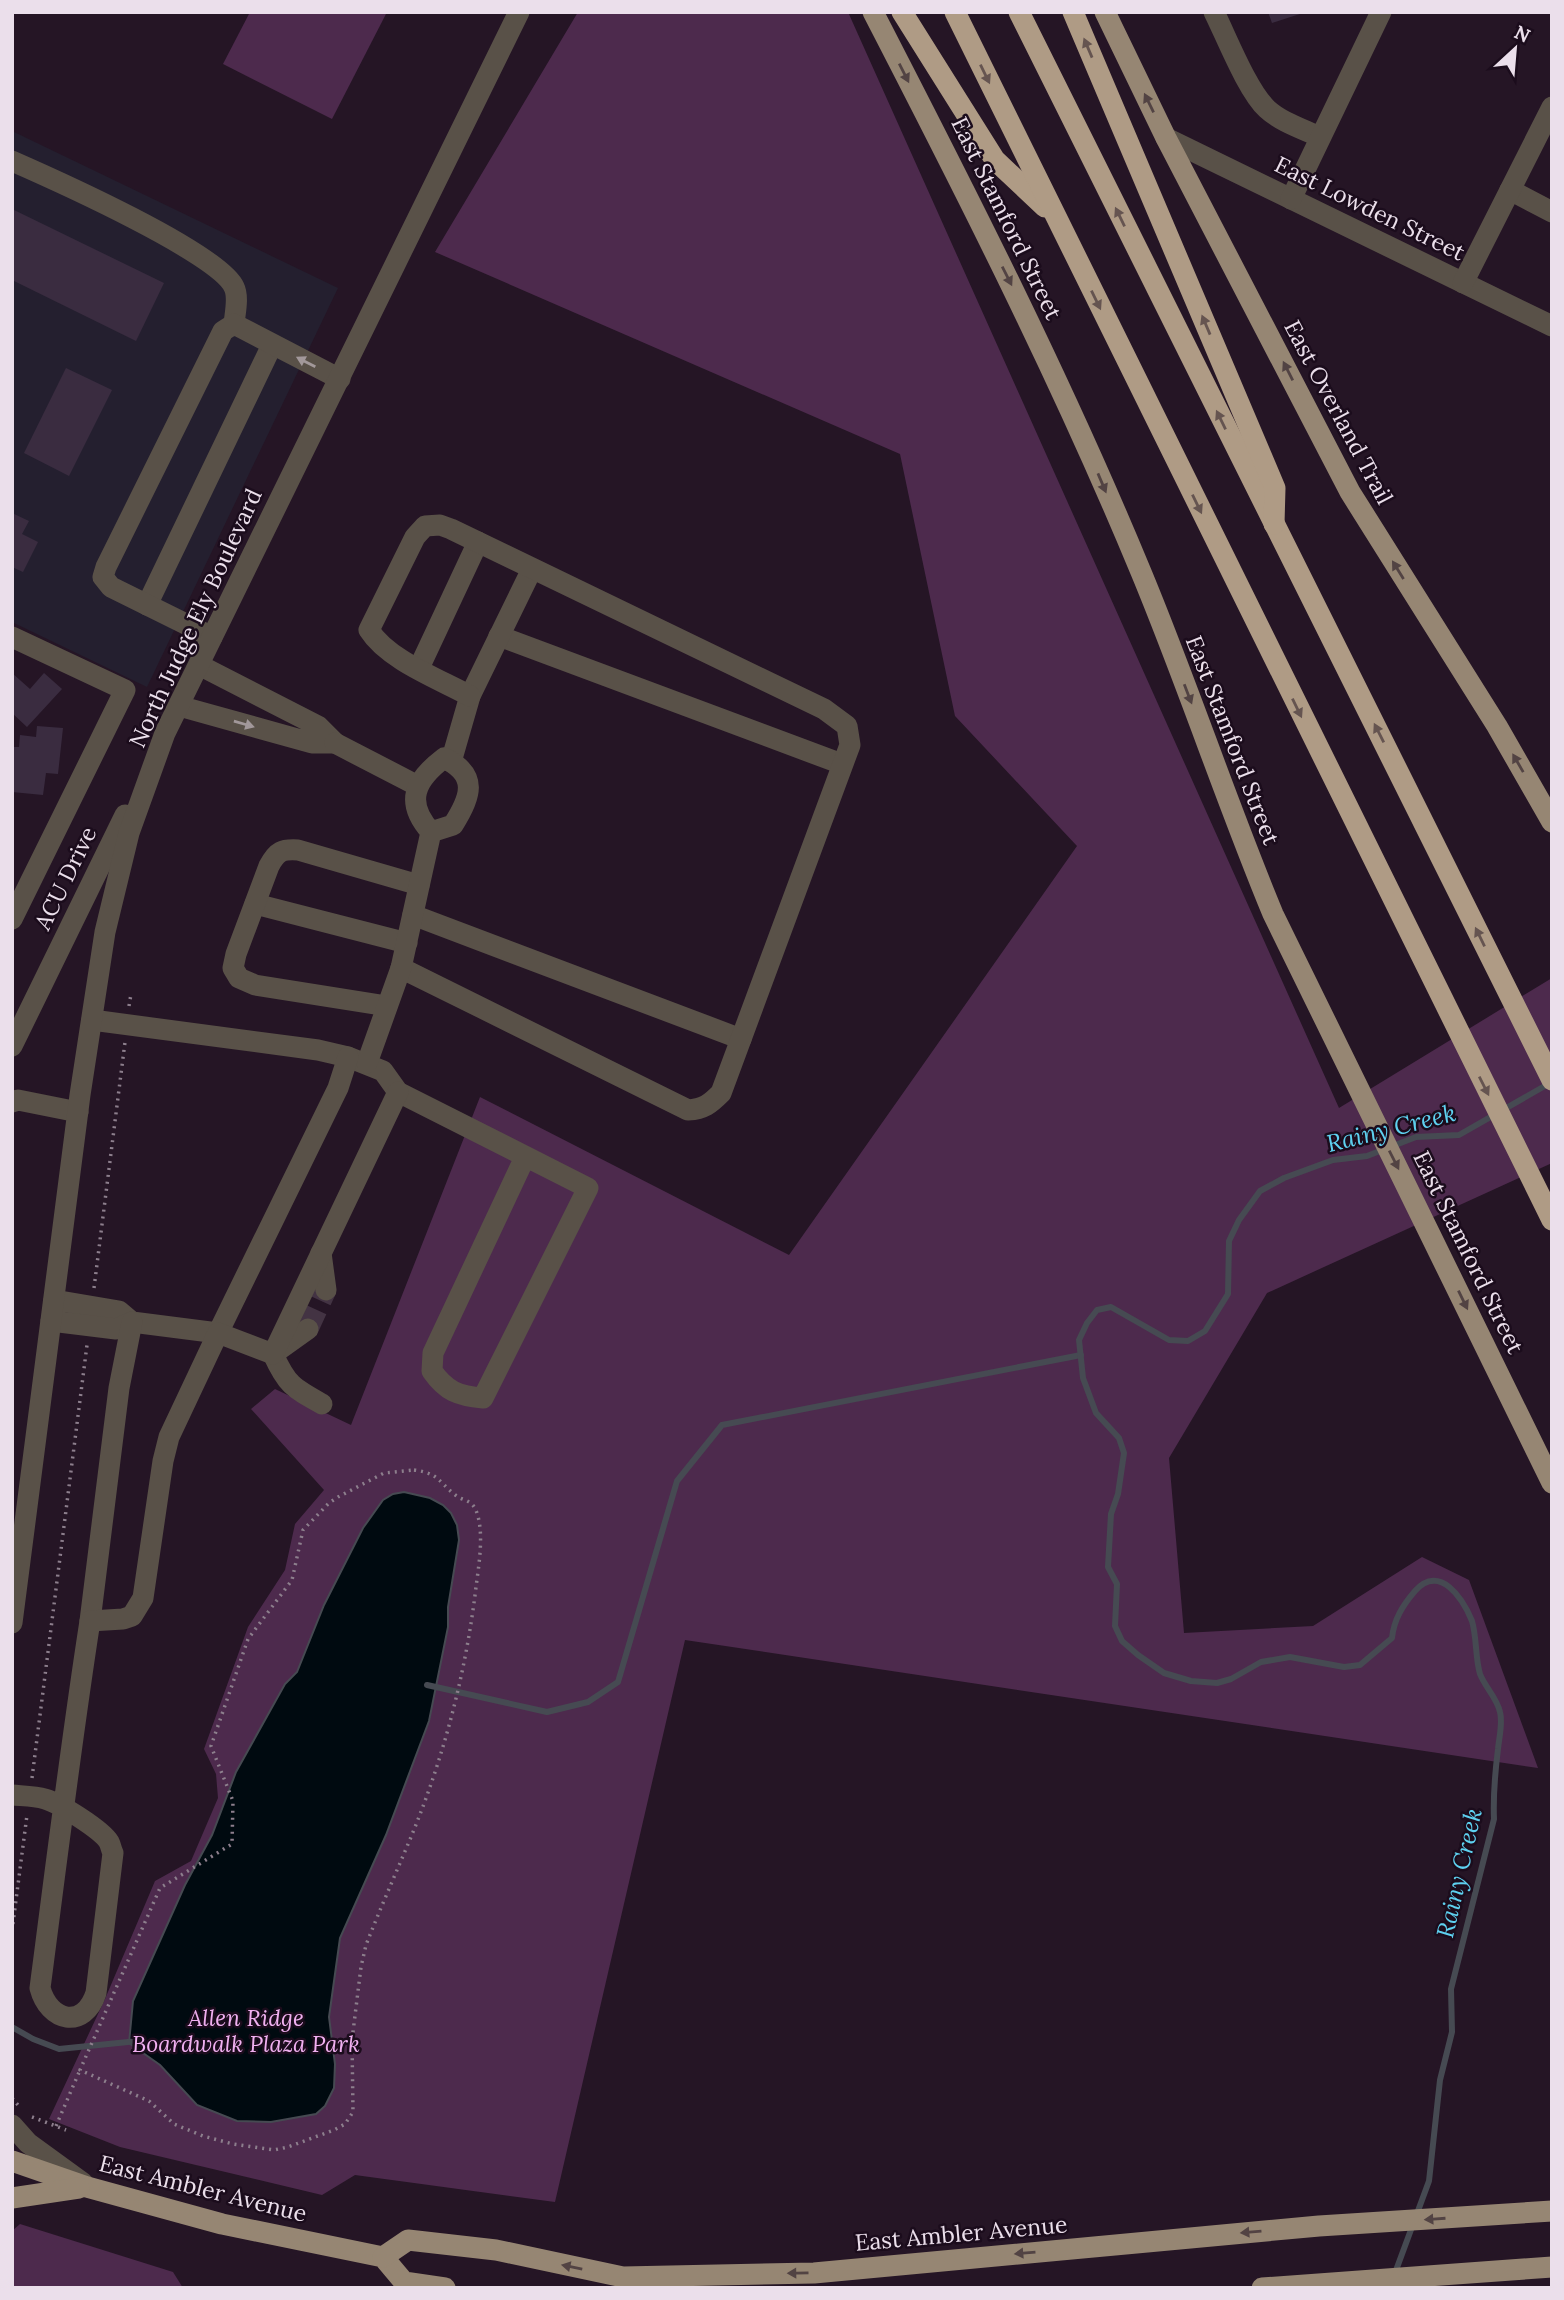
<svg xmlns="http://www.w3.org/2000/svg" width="1564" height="2300" font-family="Lora,serif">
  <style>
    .education { fill: #241f2f }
    .green { fill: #4d2a4d }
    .water { fill: #000a10; stroke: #464a52; stroke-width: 2 }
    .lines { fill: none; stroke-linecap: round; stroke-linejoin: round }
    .stream { stroke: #464a52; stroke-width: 6 }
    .building { fill: #3a2c40 }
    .minor-tunnel { stroke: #433343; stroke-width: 21; stroke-dasharray: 21 10; stroke-linecap: butt }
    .path { stroke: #8d7f8d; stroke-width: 3.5; stroke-dasharray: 2 5; stroke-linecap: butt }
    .minor { stroke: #595148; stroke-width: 21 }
    .major { stroke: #968673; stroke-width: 21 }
    .highway { stroke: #af9b85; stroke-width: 21 }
    .oneway { fill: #655450 }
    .oneway2 { fill: #524343 }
    .oneway3 { fill: #a2989a }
    .labels { text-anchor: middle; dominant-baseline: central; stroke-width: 5; stroke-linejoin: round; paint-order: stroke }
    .street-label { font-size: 23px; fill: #ebdfeb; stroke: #1b0c1c }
    .park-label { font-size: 23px; font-style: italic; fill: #f0b0f0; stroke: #1b0c1c }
    .water-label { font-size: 24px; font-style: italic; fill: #5ed1f0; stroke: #1b0c1c }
  </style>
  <rect width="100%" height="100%" fill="#251525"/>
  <path class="education" d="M12,131L338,288L147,687L12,622Z"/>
  <g class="green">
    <path d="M250,12H387L332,119L223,64Z"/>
    <path d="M578,12H848L1339,1108L1552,978V1163L1267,1293L1169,1458L1184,1633L1313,1626L1422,1557L1469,1580L1538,1768L685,1640L555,2202L355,2175L322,2195L120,2147L49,2119L105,1999L155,1881L191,1861L218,1798L216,1774L204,1749L248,1627L285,1570L295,1524L324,1490L251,1409L275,1389L351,1425L480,1097L789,1255L1077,846L955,716L900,454L435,252Z"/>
    <path d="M20,2224L173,2272L183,2288H12V2231Z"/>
  </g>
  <path class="water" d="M404,1492L430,1498L443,1505L451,1513L457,1525L459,1540L448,1607V1627L429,1721L386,1835L340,1938L329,2017L335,2064L334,2088L325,2106L316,2114L299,2117L271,2122L237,2121L197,2105L160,2065L129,2043L133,2001L185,1885L212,1835L236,1772L285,1684L297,1672L324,1605L363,1528L383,1500L393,1494Z"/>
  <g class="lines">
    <g class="stream">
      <path d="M427,1685L547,1712L588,1702L618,1682L677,1481L722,1425L1081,1355"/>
      <path d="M12,2027L33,2039L59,2049L138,2041"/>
      <path d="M1395,2273L1429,2181L1440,2080L1452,2032L1451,1989L1494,1819C1493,1795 1495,1773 1498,1749C1499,1738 1503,1723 1500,1712C1497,1698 1485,1687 1480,1674C1475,1657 1477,1638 1472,1621C1463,1599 1440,1563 1415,1591C1403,1605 1394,1619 1392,1638L1360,1665L1344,1667L1290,1657L1261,1662L1231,1679L1217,1683L1191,1681L1164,1673L1138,1655L1122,1641L1115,1626L1117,1584L1108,1567L1111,1514L1118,1494L1124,1453L1119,1438L1096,1413L1083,1378L1079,1340L1087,1323L1097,1310L1111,1307L1169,1340L1188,1341L1205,1331L1228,1294L1229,1241L1239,1220L1260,1191L1284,1178L1333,1160L1367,1156L1416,1137L1459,1135L1550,1083"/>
    </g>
  </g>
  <g class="building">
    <path d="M1268,12H1302L1303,13L1272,23Z"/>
    <path d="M12,209L164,283L136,341L12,280Z"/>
    <path d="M66,368L112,390L69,476L24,453Z"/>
    <path d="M12,513L29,521L22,534L38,542L23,572L12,567Z"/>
    <path d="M12,673L30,689L44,673L62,689L27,727L12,713Z"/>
    <path d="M37,726L63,728L58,774L46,773L43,795L12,792V747H19L20,735L36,737Z"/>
  </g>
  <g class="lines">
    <path class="minor-tunnel" d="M308,1329L326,1290"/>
    <g class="path">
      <path d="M129,1006L131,994"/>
      <path d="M94,1288L125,1042"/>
      <path d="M414,1470C438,1473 438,1481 454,1494C463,1502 472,1498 477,1513C484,1534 479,1564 476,1587C466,1672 444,1757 411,1837C396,1873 380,1909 366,1945L361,1967L352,2040L353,2112L345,2124L334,2130L288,2147L274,2150L233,2144L203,2136L174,2124L149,2101L80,2070L160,1888L232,1844L233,1801L211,1746L248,1639L292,1580L303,1530L329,1503L338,1497L384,1473Z"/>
      <path d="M32,1778L87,1345"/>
      <path d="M12,1931L27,1815"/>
      <path d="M12,2098L18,2105"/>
      <path d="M32,2117L66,2130"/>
      <path d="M56,2126L80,2070"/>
    </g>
    <g class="minor">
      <path d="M1214,12C1227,38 1247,90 1267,109C1281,122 1303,129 1320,137"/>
      <path d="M1166,138L1552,326"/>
      <path d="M12,161C53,179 219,253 234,287C239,297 235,313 234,324"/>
      <path d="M1510,190L1552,212"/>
      <path d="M1291,199L1381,12"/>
      <path d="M1463,283L1552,107"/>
      <path d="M147,605L272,345"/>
      <path d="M499,636L842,764"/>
      <path d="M12,637L125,690L12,919"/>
      <path d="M212,637L111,587L103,577L106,567L223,331L234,324L340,379"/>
      <path d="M419,668L478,542"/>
      <path d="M179,706L312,743H335L318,726L199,665"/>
      <path d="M335,743L418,786"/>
      <path d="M451,762L470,696L532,569"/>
      <path d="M255,904L407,943"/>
      <path d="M413,915L741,1039"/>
      <path d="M401,968L688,1110C704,1109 710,1104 721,1093L850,745L847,726L824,709L451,529L440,525L425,526L415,537L369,630C388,660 439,679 470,696"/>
      <path d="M387,1006L255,985L239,978L233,968L236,954L269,866C277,851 282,849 298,850L419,885"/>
      <path d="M92,1020L318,1050L348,1057L383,1071L398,1092L588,1188L483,1398C458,1396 446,1391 432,1371L433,1353L525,1157"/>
      <path d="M12,1046L125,815"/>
      <path d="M367,1063L401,968L431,832L453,825C471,797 479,775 444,758C415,780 404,802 431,832"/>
      <path d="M12,1102L18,1100L78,1112"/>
      <path d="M321,1253L326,1290"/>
      <path d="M54,1300L119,1311L132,1322L218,1333L338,1088L348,1057"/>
      <path d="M51,1321L116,1329L132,1322"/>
      <path d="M308,1329L273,1354C287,1385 293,1388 322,1404"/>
      <path d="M90,1621L119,1388L132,1322"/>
      <path d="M12,1623L80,1095L105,932L129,833L165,733L519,12"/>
      <path d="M12,1795C23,1796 35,1796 45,1799C59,1803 102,1830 109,1842C111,1846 111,1849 113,1853L96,1993C84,2030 49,2022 40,1988C56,1866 71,1743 90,1621L123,1619L132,1616L143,1598L163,1461L169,1437L218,1333L273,1354L398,1092"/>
      <path d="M12,2125L28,2143L83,2183"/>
    </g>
    <g class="major">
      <path d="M873,12C968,196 1062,381 1141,572C1188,685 1226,801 1273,914L1552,1483"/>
      <path d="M1105,12L1166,138L1350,492L1497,726L1552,822"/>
      <path d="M12,2161L87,2187L222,2224L383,2257L404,2282L445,2288"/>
      <path d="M12,2198L79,2188"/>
      <path d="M383,2257L408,2240L496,2250L623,2277L814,2273L1319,2226L1552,2211"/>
      <path d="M1262,2288L1552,2267"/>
    </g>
    <g class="highway">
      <path d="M902,12L995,160L1045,207"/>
      <path d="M955,12L1552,1220"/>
      <path d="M1019,12L1552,1080"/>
      <path d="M1073,12L1275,488L1274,524"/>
    </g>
  </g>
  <defs><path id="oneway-solid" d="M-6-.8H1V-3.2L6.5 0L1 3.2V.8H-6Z" transform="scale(1.75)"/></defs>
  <g class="oneway">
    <use href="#oneway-solid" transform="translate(1088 48) rotate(-113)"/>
    <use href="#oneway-solid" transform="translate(985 74) rotate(64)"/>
    <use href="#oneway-solid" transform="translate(1120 217) rotate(-116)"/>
    <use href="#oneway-solid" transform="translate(1096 300) rotate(64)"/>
    <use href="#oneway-solid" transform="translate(1206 325) rotate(-113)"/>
    <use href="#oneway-solid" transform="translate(1221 420) rotate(-116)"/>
    <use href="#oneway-solid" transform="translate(1197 504) rotate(64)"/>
    <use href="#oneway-solid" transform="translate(1297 708) rotate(64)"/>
    <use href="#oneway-solid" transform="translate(1379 733) rotate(-117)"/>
    <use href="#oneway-solid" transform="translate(1480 937) rotate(-116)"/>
    <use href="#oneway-solid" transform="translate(1484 1086) rotate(63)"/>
  </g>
  <g class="oneway2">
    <use href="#oneway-solid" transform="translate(904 73) rotate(63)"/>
    <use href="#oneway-solid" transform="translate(1149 103) rotate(-116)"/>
    <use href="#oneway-solid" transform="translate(1007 276) rotate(63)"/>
    <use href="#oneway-solid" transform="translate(1288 371) rotate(-117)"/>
    <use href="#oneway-solid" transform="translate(1102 483) rotate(67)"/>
    <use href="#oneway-solid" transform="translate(1398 570) rotate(-122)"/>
    <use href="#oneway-solid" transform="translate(1188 694) rotate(69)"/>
    <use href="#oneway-solid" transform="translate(1518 763) rotate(-120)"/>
    <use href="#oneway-solid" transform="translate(1394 1160) rotate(63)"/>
    <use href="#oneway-solid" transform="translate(1463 1300) rotate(64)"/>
    <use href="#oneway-solid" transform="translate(1435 2219) rotate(176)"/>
    <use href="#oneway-solid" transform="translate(1251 2232) rotate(175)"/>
    <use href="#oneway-solid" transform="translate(1025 2253) rotate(175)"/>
    <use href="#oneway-solid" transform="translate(572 2267) rotate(-168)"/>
    <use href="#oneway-solid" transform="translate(798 2273) rotate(179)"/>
  </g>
  <g class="oneway3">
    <use href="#oneway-solid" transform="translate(306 362) rotate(-153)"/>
    <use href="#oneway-solid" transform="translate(244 724) rotate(16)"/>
  </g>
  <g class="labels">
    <g class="street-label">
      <text transform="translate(1370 208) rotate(26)">East Lowden Street</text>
      <text transform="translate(1007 218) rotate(64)">East Stamford Street</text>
      <text transform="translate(1339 412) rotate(62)">East Overland Trail</text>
      <text transform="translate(195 618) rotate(-65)">North Judge Ely Boulevard</text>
      <text transform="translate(1233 740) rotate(69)">East Stamford Street</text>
      <text transform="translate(65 878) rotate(-64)">ACU Drive</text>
      <text transform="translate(1469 1252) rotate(64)">East Stamford Street</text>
      <text transform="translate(203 2188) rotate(14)">East Ambler Avenue</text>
      <text transform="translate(961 2233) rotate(-5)">East Ambler Avenue</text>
    </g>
    <g class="park-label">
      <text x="246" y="2017">Allen Ridge<tspan x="246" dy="26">Boardwalk Plaza Park</tspan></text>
    </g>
    <g class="water-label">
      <text transform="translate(1391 1128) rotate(-14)">Rainy Creek</text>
      <text transform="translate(1459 1873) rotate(-77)">Rainy Creek</text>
    </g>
  </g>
  <rect width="1564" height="2300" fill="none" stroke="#ebdfeb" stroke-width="28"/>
  <g transform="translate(1515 49) rotate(26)" stroke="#1b0c1c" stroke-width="5" paint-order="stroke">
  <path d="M0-5L12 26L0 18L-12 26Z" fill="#ebdfeb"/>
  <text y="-10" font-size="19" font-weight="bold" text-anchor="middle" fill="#ebdfeb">N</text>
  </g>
</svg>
